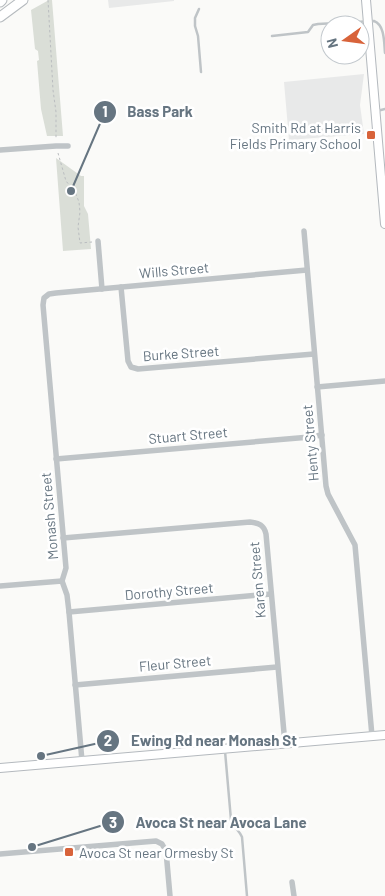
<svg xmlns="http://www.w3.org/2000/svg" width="385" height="896" font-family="Barlow,sans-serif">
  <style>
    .built { fill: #e8e9e9 }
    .green { fill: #daded7 }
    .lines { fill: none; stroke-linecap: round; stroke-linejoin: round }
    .secondary-casing { stroke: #b4b9be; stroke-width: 10 }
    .primary-casing { stroke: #b5babe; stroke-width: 11 }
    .path { stroke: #babdc0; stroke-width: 1; stroke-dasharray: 2.5 2.5; stroke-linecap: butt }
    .lane { stroke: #bfc4c7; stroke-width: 2.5 }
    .street { stroke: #bfc4c7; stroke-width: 5.5 }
    .secondary { stroke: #fff; stroke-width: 8 }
    .primary { stroke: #fff; stroke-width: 9 }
    .poi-dot { fill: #d8633a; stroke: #fff; stroke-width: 2 }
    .labels { text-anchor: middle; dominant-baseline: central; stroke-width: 5; stroke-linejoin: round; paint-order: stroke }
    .poi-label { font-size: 14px; fill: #667581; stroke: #fff; text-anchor: end }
    .street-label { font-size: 14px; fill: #667581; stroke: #fff }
    .leader { fill: none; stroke: #667581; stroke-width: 2 }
    .callout-dot { fill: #667581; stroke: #fff; stroke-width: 2 }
    .mark-label { font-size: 15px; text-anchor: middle; font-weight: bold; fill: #fff }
    .callout-label { font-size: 15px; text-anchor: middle; font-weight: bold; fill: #667581; stroke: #fff; stroke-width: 5; stroke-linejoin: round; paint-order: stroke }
  </style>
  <rect width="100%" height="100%" fill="#fafaf8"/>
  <g class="built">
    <path d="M108,0H174V1L109,8Z"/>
    <path d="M364,74L360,105L364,134L289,140L284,82Z"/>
  </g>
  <g class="green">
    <path d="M49,0H52L63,136H47L41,109L37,61L39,60L38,51L35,49L31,10Z"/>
    <path d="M56,158L81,176H84V206L88,214L91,249L63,251Z"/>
  </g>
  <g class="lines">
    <defs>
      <g id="secondary">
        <path d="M366,0L385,224"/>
        <path d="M0,768L385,735"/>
      </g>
      <g id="primary">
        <path d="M0,2L2,0"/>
        <path d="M0,17L23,0"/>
      </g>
    </defs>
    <use href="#secondary" class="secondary-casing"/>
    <use href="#primary" class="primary-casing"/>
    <g class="path">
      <path d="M48,0L53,90L56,112V139"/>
      <path d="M58,153L66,181L75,192L79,202L80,212L78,227L80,243L92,242"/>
    </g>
    <g class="lane">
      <path d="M199,9L195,18V26L198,36L201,72"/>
      <path d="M272,36L308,32L313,25L318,24L374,21C385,25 384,43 385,53"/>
      <path d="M377,111L385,109"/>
      <path d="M225,751L231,820C233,827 239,830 242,837L247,896"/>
    </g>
    <g class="street">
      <path d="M0,150L56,146H68"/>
      <path d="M304,231L326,486L328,494L355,545L372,736"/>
      <path d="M98,241L102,289"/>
      <path d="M121,287L128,361L131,367L138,369L314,354"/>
      <path d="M317,387L385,381"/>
      <path d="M56,459L310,437L322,435"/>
      <path d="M63,538L250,522C259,523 264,525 266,534L285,744"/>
      <path d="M0,586L62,581"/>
      <path d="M69,612L271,594"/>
      <path d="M75,685L277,667"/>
      <path d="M82,761L69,612L67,595L62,581L66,568L43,305L44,298L49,294L56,293L307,270"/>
      <path d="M0,854L156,841L162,844L166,851L170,896"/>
      <path d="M292,882L294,896"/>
    </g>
    <use href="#secondary" class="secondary"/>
    <use href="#primary" class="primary"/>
  </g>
  <g class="poi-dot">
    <rect x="366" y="130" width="10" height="10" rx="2.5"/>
    <rect x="64" y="847" width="10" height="10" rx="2.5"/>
  </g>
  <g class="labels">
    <g class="poi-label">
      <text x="361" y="127">Smith Rd at Harris<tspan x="361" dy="16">Fields Primary School</tspan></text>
      <text x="79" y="852" text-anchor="start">Avoca St near Ormesby St</text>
    </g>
    <g class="street-label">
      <text transform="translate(174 270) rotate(-5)">Wills Street</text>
      <text transform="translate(181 353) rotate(-4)">Burke Street</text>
      <text transform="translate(188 435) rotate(-5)">Stuart Street</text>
      <text transform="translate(310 443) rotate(-95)">Henty Street</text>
      <text transform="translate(49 516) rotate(-95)">Monash Street</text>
      <text transform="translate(257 580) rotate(-95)">Karen Street</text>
      <text transform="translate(169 591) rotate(-5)">Dorothy Street</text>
      <text transform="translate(175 663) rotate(-5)">Fleur Street</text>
    </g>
  </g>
  <path class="leader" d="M71 191L105 112M41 756L108 741M32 847L113 822"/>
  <g class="callout-dot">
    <circle cx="71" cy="191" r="5"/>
    <circle cx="41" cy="756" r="5"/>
    <circle cx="32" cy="847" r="5"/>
    <circle cx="105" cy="112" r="12"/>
    <circle cx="108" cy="741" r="12"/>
    <circle cx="113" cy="822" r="12"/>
  </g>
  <g class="mark-label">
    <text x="105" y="117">1</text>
    <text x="108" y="746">2</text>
    <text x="113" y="828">3</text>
  </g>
  <g class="callout-label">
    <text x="160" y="117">Bass Park</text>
    <text x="214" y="746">Ewing Rd near Monash St</text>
    <text x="221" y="828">Avoca St near Avoca Lane</text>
  </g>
  <g transform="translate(345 40) rotate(256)"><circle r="24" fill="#ffffff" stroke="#c2c8cd"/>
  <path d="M0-4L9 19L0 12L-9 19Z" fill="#d8633a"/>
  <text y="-8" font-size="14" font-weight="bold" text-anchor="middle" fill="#667581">N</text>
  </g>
</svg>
